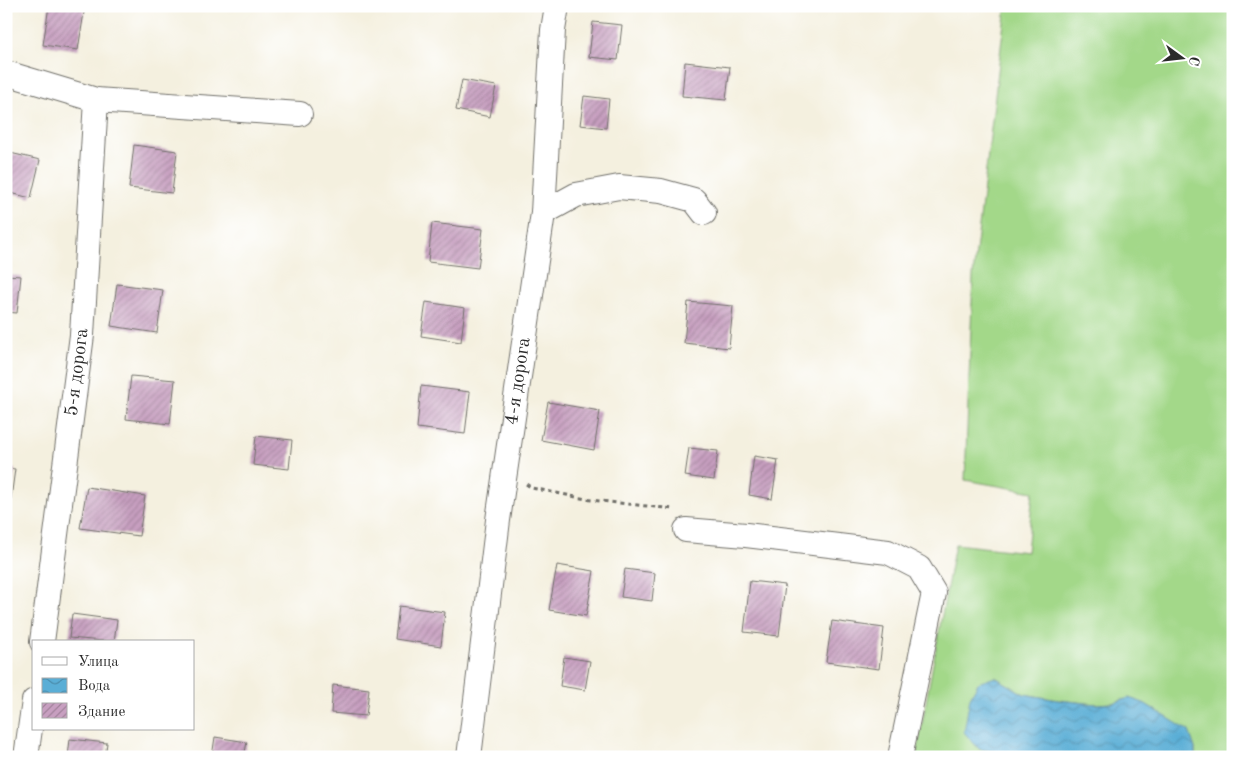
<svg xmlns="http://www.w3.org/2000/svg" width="1239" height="763" font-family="'Old Standard TT',serif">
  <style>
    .grass { fill: #a3d889; stroke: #67825a }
    .water { fill: url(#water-waves); stroke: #426c80 }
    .building { fill: url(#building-hatch) }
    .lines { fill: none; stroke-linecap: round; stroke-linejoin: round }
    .minor-casing { stroke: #71706a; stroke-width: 26 }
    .path { stroke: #71706a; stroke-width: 3; stroke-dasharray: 4 4; stroke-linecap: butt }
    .minor { stroke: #fff; stroke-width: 24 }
    .labels { text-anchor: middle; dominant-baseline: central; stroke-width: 5; stroke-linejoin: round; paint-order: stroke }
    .street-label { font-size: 19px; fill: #2b2b2b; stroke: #fff }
  </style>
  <defs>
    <pattern id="water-waves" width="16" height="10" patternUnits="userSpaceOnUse" patternTransform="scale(1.25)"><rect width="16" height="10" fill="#5aaed6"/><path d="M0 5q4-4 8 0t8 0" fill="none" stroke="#4b8eae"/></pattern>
    <pattern id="building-hatch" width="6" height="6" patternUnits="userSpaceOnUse" patternTransform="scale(1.25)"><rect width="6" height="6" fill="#c79fc0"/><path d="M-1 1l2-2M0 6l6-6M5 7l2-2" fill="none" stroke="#a2829c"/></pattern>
  </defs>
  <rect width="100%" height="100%" fill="#fff"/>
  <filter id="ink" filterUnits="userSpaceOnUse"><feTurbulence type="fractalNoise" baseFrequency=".02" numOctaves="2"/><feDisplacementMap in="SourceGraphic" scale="10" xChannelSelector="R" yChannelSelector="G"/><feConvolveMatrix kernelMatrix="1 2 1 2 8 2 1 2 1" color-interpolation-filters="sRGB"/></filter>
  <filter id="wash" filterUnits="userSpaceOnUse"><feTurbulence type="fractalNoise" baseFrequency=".0096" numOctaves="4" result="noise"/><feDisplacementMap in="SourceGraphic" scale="20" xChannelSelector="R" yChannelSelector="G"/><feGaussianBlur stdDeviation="1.12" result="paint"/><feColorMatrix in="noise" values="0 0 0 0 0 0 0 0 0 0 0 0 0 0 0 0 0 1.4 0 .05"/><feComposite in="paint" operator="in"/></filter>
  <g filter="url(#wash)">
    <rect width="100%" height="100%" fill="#f4f0df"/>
    <path class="grass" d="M1006,6H1233V757H1195V748L1129,698L1113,703L1096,704L1058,700L1024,694L995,677L979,749L1031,757H916L955,544L1027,552L1033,492L965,480L973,276Z"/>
    <path class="water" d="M995,677L1024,694L1058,700L1096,704L1113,703L1129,698L1144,703L1189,731L1195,748V757H1031L979,749L964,732L970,698L978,683Z"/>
    <g id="blocks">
      <g class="building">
        <path d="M49,6H85L78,50L43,45Z"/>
        <path d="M593,22L622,25L618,60L589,57Z"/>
        <path d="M685,62L730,67L726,100L682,96Z"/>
        <path d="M462,80L496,86L490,117L456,110Z"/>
        <path d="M584,96L609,99L606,128L580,125Z"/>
        <path d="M134,145L177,151L172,193L129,188Z"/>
        <path d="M6,152L40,160L31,198L6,192Z"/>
        <path d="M432,223L483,229L478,268L428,262Z"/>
        <path d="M6,275L21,276L17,313L6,312Z"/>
        <path d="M117,284L163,290L157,333L111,326Z"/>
        <path d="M426,302L465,308L461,342L421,336Z"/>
        <path d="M688,302L733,306L729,348L684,343Z"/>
        <path d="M131,376L175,380L170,424L126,419Z"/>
        <path d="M421,386L470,392L465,434L417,428Z"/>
        <path d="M548,402L600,411L594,450L541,440Z"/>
        <path d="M256,436L292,440L289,469L253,465Z"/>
        <path d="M689,448L718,451L714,480L685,476Z"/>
        <path d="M754,456L778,460L772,499L749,495Z"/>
        <path d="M6,468L15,469L9,513H6Z"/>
        <path d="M87,487L145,496L139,536L80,528Z"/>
        <path d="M557,565L594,571L586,616L549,610Z"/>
        <path d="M625,569L655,573L652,601L621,597Z"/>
        <path d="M750,581L785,585L779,636L744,632Z"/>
        <path d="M399,606L445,612L441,646L395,639Z"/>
        <path d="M72,614L117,620L114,642L69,638Z"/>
        <path d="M832,621L884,628L879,669L826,662Z"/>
        <path d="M564,657L590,661L585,690L560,686Z"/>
        <path d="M333,685L369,689L366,716L331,713Z"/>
        <path d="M215,737L247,742L244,757H212Z"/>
        <path d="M70,739L107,743L105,757H68Z"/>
      </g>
    </g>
  </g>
  <g filter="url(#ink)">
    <use href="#blocks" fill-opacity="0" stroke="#71706a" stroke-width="1"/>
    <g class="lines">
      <defs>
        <g id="minor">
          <path d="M6,73L96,100L300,114"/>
          <path d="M543,213L576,195L619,187L661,191L694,200L704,213"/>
          <path d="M686,530L746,535L888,552L919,568L934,593L900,757"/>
          <path id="s1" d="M42,642L82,335L96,100"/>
          <path d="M26,757L34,701"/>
          <path id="s2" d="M469,757L498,520L543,213L553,30L557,6"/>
        </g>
      </defs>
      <use href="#minor" class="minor-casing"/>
      <path class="path" d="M526,484L532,488L591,500L674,509"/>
      <use href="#minor" class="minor"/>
    </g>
  </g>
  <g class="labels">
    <g class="street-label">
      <text stroke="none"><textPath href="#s1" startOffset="272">5-я дорога</textPath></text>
      <text stroke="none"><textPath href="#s2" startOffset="379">4-я дорога</textPath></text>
    </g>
  </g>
  <rect width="1239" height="763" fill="none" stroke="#fff" stroke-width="25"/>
  <rect x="32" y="640" width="162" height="90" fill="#ffffff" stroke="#aaaaaa"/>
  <rect x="42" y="657" width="25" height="8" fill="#ffffff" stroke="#aaaaaa"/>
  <text x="78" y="666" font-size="15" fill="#2b2b2b">Улица</text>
  <rect x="42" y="678" width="25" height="15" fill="url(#water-waves)" stroke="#aaaaaa"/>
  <text x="78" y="690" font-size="15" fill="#2b2b2b">Вода</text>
  <rect x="42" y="703" width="25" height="15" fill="url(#building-hatch)" stroke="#aaaaaa"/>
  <text x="78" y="716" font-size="15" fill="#2b2b2b">Здание</text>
  <g transform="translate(1182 58) rotate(105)" stroke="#ffffff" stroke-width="4" paint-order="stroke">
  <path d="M0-4L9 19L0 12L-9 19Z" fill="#2b2b2b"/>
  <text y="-8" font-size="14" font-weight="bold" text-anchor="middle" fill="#2b2b2b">С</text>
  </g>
</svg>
